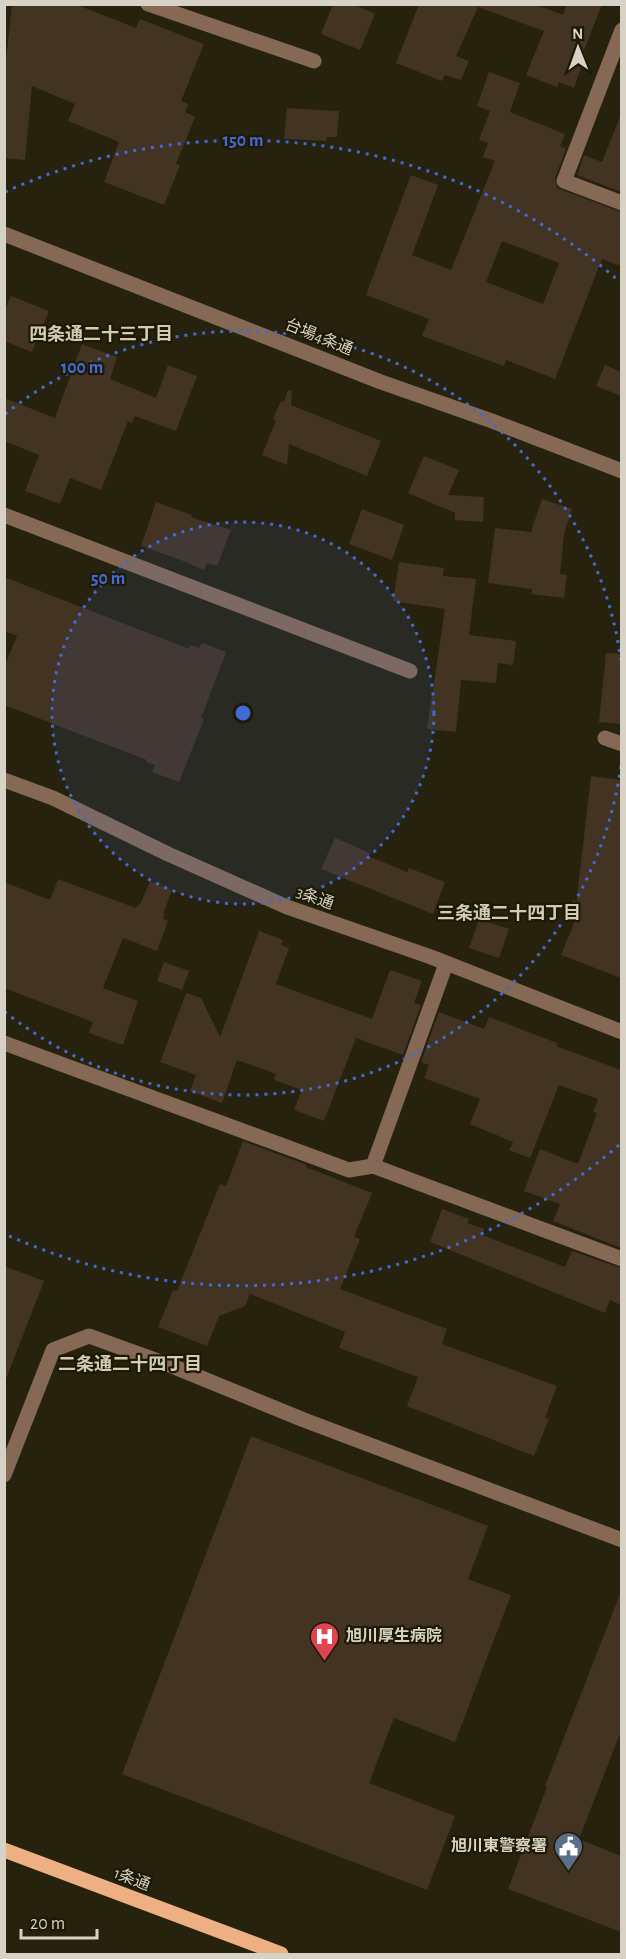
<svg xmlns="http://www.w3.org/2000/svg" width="626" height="1959" font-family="'Alegreya Sans','Noto Sans JP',sans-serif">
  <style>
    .building { fill: #433322; fill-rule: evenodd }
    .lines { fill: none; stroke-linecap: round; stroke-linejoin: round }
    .minor { stroke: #866954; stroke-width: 15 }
    .major { stroke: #edb083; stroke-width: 15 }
    .ring { fill: none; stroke: #4269d4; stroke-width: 3; stroke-dasharray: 3 6 }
    .labels { text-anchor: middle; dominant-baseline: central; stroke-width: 4.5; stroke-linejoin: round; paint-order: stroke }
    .street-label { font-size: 16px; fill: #d6d3c6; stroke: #1d1904 }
    .poi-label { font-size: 16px; font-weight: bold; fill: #d6d3c6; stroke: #1d1904; text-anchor: start }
    .neighbourhood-label { font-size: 18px; font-weight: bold; fill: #d2cdb2; stroke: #1d1904 }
    .centre { fill: #4269d4; stroke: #1d1904; stroke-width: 3 }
    .ring-label { font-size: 18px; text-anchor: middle; font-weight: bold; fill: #4269d4; stroke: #1d1904; stroke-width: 4.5; stroke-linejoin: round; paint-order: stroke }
  </style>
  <rect width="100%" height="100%" fill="#27220d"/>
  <g class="building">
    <path d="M12,4H75L136,28L140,19L204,44L181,101L188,104L185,112L195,117L176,164L180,165L164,205L104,182L119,142L68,121L75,104L32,86L25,160L4,158V79Z"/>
    <path d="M333,4H353L375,14L360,50L321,34Z"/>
    <path d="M419,4H534L563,15L567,4H602L583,53L586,54L574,88L559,82L557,87L526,75L544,31L478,7L456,56L469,61L461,80L445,75L442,81L396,63Z"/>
    <path d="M489,72L520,83L510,112L565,134L560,146L566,149L555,178L557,188L621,212V266L602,259L555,379L506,360L504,366L422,336L429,319L366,295L411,175L438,185L412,255L451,270L495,161L483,157L488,143L479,140L490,111L477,106ZM502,241L559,263L543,304L486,282Z"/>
    <path d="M287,108L339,111L337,137H327V141L284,139Z"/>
    <path d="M620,117H621V192L577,175L584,155L602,162Z"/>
    <path d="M11,296L49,311L32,352L4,341V312Z"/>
    <path d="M82,344L117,357L110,379L156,398L168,365L197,376L176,431L135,416L132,423L128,421L101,490L70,478L60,504L25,491L39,455L4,441V398L55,418Z"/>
    <path d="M605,365L621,372V396L596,386Z"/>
    <path d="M288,390L292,391L291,405L381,441L367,476L289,444L287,465L262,455L276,420L273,419L281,401L284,402Z"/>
    <path d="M424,456L459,470L448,495L484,497L483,522L455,520V513L408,493Z"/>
    <path d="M542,499L572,509L564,534L560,574L567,575L564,598L531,594L532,589L488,583L495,528L531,532Z"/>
    <path d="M156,502L192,515L191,517L231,530L217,566L207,563L204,570L181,560L141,546Z"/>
    <path d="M362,509L404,525L392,560L349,544Z"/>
    <path d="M399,562L444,568L443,576L476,579L469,635L516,641L513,665L498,663L496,683L461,680L456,732L427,729L445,609L393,601Z"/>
    <path d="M4,577L189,649L190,645L199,648L202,643L226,652L201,718L204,719L179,782L152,772L155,765L146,762L147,760L4,705V667L17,636L4,631Z"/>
    <path d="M606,653L621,654V724L599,722Z"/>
    <path d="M591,776L621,780V978L561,955L574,923Z"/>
    <path d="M335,838L370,853L368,856L407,872L409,868L445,882L433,914L321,869Z"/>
    <path d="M58,879L136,908L138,904L140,905L150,881L172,890L163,914H165L163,919L168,921L157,951L123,938L103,988L138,1001L123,1045L89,1033L93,1022L4,988V882L50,900Z"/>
    <path d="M479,919L509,929L499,958L469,948Z"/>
    <path d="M259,931L283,940L281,945L289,948L276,984L372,1019L390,970L422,981L414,1003L421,1005L403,1055L356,1038L324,1121L294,1110L302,1090L274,1080L276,1074L237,1060L222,1103L190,1091L196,1075L160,1062L186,993L201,998L220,1037Z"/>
    <path d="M164,962L189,971L182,990L157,981Z"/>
    <path d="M439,1012L484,1029L489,1017L557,1043L556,1046L621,1070V1248L553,1221L560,1204L524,1191L540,1149L578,1164L597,1113L593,1112L598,1099L559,1085L530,1158L509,1150L513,1142L470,1124L480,1099L424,1078L429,1065L421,1062Z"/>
    <path d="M243,1141L307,1165L306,1167L372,1193L354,1237L360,1239L340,1289L447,1329L442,1344L557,1386L545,1418L549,1419L534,1456L407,1406L418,1377L339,1348L345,1332L250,1294L245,1306L219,1316L207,1346L158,1327L173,1290L177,1291L220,1184L226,1186Z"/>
    <path d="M442,1209L469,1219L467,1223L484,1229L482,1235L565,1267L572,1251L621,1268V1305L610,1300L605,1313L430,1242Z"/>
    <path d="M4,1266L44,1281L6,1379H4Z"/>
    <path d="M251,1436L488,1526L468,1579L511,1595L455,1742L394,1718L369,1783L455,1816L427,1890L122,1774Z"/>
    <path d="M620,1594L621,1731L579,1839L621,1856V1932L508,1889L547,1787L545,1786Z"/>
  </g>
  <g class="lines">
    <g class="minor">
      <path d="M148,4L314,61"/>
      <path d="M622,30L564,181L622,203"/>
      <path d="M4,234L381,382L492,421L622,471"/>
      <path d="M4,515L410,671"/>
      <path d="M605,738L622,744"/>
      <path d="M4,780L53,798L168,854L287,907L431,957L622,1032"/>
      <path d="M4,1043L349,1170L373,1166L622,1259"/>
      <path d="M373,1166L446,964"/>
      <path d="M4,1475L53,1350L89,1336L172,1366L304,1420L622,1540"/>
    </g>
    <path class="major" d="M4,1850L281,1954"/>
  </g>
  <circle cx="243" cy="713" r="191" fill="#4269d4" fill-opacity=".12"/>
  <g class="ring">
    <circle cx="243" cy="713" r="191"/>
    <path d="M621 766A382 382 0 0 1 5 1012M5 414A382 382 0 0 1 621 660"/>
    <path d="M619 1145A573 573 0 0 1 5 1234M5 192A573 573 0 0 1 619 281"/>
  </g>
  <defs>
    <symbol id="hospital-pin" viewBox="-11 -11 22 30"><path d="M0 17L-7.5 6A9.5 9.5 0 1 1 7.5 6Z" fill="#e0444e" stroke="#1d1904"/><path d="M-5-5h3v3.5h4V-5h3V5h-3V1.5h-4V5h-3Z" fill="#fff"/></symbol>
    <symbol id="civic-pin" viewBox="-11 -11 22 30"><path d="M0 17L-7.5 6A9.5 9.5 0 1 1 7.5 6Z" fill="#5c6f8a" stroke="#1d1904"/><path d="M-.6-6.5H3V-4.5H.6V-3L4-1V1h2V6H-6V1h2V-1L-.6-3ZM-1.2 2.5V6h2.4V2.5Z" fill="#fff"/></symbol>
  </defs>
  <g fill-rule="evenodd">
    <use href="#hospital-pin" x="308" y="1620" width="33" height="45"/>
    <use href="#civic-pin" x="552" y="1830" width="33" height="45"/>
  </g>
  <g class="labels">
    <g class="street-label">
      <text transform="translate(319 337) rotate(22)">台場4条通</text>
      <text transform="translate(315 898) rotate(20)">3条通</text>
      <text transform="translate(132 1879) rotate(21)">1条通</text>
    </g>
    <g class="poi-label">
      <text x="346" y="1636">旭川厚生病院</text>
      <text x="547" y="1846" text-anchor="end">旭川東警察署</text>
    </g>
    <g class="neighbourhood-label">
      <text x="101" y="335">四条通二十三丁目</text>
      <text x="509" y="914">三条通二十四丁目</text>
      <text x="130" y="1365">二条通二十四丁目</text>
    </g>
  </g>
  <circle cx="243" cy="713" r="9" class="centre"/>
  <g class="ring-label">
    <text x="243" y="146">150 m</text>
    <text x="82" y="373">100 m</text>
    <text x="108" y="584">50 m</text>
  </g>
  <rect width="626" height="1959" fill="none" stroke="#d6d3c6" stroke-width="12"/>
  <g transform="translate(578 48) rotate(359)" stroke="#1d1904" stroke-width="4.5" paint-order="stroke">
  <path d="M0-4.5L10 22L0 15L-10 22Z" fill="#d6d3c6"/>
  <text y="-9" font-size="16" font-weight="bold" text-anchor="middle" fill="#d6d3c6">N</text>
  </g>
  <path d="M21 1929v9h76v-9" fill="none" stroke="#d6d3c6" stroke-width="3"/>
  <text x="30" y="1929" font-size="18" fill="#d6d3c6" stroke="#1d1904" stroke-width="4.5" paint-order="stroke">20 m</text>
</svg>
